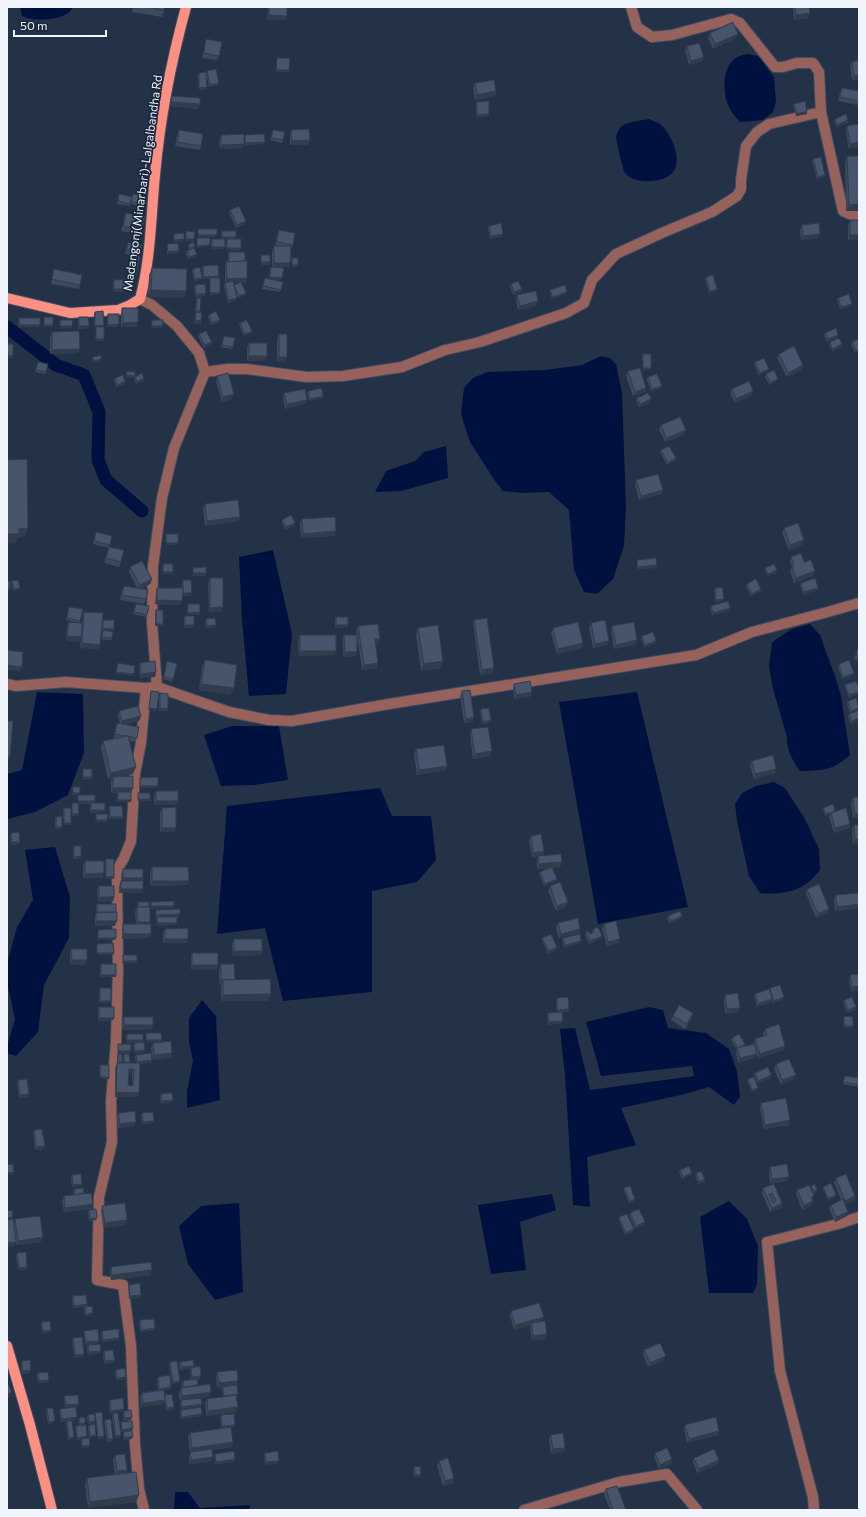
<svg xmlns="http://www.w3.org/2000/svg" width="866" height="1517" font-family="Commissioner,sans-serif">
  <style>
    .water { fill: #001140 }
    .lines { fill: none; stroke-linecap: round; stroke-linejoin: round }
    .canal { stroke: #001140; stroke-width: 13 }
    .minor-casing { stroke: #404d60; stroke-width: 12 }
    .major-casing { stroke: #404d60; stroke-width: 12 }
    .minor { stroke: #97625c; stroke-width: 10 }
    .major { stroke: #fc9083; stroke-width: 10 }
    .wall { fill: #3c495d; fill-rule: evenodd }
    .shaded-wall { fill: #313c4c }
    .building { fill: #46556c; stroke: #313c4c; fill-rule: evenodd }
    .labels { text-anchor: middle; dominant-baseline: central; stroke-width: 3.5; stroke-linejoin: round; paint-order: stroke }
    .street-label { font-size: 12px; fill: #eff4fd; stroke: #1b283c }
  </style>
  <rect width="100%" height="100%" fill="#243247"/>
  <g class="water">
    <path d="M20,7H73C69,20 33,23 22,16Z"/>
    <path d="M748,54L758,56L774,77L776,101L773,112L763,120L741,122C735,118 727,106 726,99C722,80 725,56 748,54Z"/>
    <path d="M649,119C652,121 657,122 660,124C672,134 685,164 670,175C660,183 633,184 625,173C623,171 616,140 616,137C617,134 619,128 622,126C629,121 640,121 649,119Z"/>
    <path d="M601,356L610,358L616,364L622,393L626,507L624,546L613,579L597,594L584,592L574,570L569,510L549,492L523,493L503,491L493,478L470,442L461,414L464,388L473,378L487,372L545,370L582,365Z"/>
    <path d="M446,446L448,478L401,491L375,492L386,471L415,461L424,452Z"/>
    <path d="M273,550L292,634L286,694L249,696L242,620L239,557Z"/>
    <path d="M810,624L820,635L836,679L841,696L850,755C834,770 822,771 800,771C793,762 786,749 787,737L773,689L769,667L772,642L792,629Z"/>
    <path d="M37,692L83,694L84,753L68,795L35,812L7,819V774L22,770Z"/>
    <path d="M637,692L688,907L598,924L559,702Z"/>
    <path d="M232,726H279L288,780L254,785L221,786L204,735Z"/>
    <path d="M774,782L785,788L805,819L819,849L820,870C804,891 786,895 760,893L749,876L737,821L735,804L742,793L756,786Z"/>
    <path d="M380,788L392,816H431L436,860L417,882L372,891V992L283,1001L265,928L217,934L227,806Z"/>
    <path d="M55,847L70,897L69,938L44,985L38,1032L16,1056L7,1053V1047L15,1019L7,982V964L17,927L33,900L25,850Z"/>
    <path d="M202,1000L216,1016L220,1100L187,1108V1091L193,1061L189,1041V1018Z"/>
    <path d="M649,1007L663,1010L668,1028L706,1033L729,1049L737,1071L740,1097L734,1105L709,1087L685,1094L621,1108L636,1145L587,1157L590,1207L573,1205L565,1075L560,1029L575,1028L590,1090L694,1076L692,1066L601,1076L586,1022Z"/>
    <path d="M552,1194L556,1210L520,1222L526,1270L491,1274L478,1205Z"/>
    <path d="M729,1201L747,1219L758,1246L757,1284L753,1293H709L700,1217Z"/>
    <path d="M239,1203L243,1292L215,1300L188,1264L179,1226L201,1206Z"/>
    <path d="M175,1492H188L200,1508L250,1505L249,1510H174Z"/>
  </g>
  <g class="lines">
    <path class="canal" d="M7,327L56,365L84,375L99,412L98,460L106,480L142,511"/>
    <defs>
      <g id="minor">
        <path d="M631,7L637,27L652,37L672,35L731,19L740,23L775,67H783L797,63H813L819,72L821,112L843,211L854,216L859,215"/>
        <path d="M140,299L152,305L177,326L199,353L205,372L174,448L162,498L153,566L152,623L157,687L146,688L141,743L135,773L131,841L124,858L117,870L118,970L116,1042L111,1101L112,1142L99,1197L97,1280L123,1285L131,1346L135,1445L139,1489L144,1510"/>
        <path d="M205,372L228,369H247L307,377L343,376L402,367L445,350L480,342L566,313L584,303L592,280L616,254L664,232L712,212L737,196L741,189V180L746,146L757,132L769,124L821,112"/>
        <path d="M7,684L16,686L66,682L146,688"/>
        <path d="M157,687L229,712L269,720L292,721L389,704L696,655L752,632L824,613L859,603"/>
        <path d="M524,1510L619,1482L667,1474L697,1510"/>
        <path d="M814,1510L813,1497L780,1371L767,1242L838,1224L859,1217"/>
      </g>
      <g id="major">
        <path d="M7,298L70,313L118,310L130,305L140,299C151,259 151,215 155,175C160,118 171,62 186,7"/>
        <path d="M7,1346L30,1425L52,1510"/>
      </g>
    </defs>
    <use href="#minor" class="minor-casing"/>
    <use href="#major" class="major-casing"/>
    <use href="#minor" class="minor"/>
    <use href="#major" class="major"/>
  </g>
  <g class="wall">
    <path d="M133,7H165L162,17L132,12Z"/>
    <path d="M269,7H287V16L285,20H267L268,10Z"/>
    <path d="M793,7H809L808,18L794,20Z"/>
    <path d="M710,33L736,38L713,49L708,38Z"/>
    <path d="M206,39L219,56L217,60L202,58L205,44Z"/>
    <path d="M687,46L704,57L702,61L689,65L685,51Z"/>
    <path d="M852,62L859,79L852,80L850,66Z"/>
    <path d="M207,71L218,85L209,87L206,73Z"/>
    <path d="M199,73L207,87L206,90H199L198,75Z"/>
    <path d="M475,83L496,91L495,96L475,100L473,88Z"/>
    <path d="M842,88L859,101L857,105L838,101L840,92Z"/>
    <path d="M172,96L200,104L198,109L170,106V100Z"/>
    <path d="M477,102L489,114V116L476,117V104Z"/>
    <path d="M794,104L807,114L796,116L793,106Z"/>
    <path d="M835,119L848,123L837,127L834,121Z"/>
    <path d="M859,124V147L848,148L846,130L847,126Z"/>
    <path d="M179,130L201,146L200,150L175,146L177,135Z"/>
    <path d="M273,130L283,140L282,143L270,140Z"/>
    <path d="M291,130L308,145H290V134Z"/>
    <path d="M221,135L244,144L242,148L220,149L219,140Z"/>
    <path d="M847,156H859V211H846L845,163Z"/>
    <path d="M813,159L825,175L824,177L817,179L812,161Z"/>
    <path d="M119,194L130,204L129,206L117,204Z"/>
    <path d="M133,194L142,204L141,207L131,204Z"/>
    <path d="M230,210L245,224L236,228L229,212Z"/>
    <path d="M126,213L142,230L141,235L121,231Z"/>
    <path d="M850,220H859V239L848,240V225Z"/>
    <path d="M802,225L818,238L801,240L800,230Z"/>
    <path d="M489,226L503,234V236L490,239L488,228Z"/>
    <path d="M279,230L293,245L291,249L290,263L289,267H277L282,280L269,279L281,290L280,292L262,289L265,278L269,279L270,269L271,267H272V251L274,246H275L277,235Z"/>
    <path d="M222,231L236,239L240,251L226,250L227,239H225V247L224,249H211V241L212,239H221V234Z"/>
    <path d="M128,242L142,245L135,281L133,286L127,285V289L126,291L113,292V282L114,280L127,283L133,256L125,254Z"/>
    <path d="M167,244L178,253L167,254Z"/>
    <path d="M188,245L195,246L194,248L196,257L189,259L186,254L187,251L189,250L188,247Z"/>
    <path d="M229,252L246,283H241L246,293L245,295L238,298L235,292L236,300L228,303L224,286L225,283V266L226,262H228V254ZM233,283H239L234,285V286Z"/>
    <path d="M203,266L218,278L220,293V295H210V279H203L202,268Z"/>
    <path d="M152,268L186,291L183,298L148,297L149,275Z"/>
    <path d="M54,269L80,285L79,289L51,284Z"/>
    <path d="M193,269L202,278L201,280L194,281L192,271Z"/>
    <path d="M706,277L716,291L709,293L705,279Z"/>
    <path d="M511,284L522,289L521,292L513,295L510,286Z"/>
    <path d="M195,285L205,296L195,297L194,287Z"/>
    <path d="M550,290L566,294L552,299L550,293Z"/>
    <path d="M517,295L536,306L518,310L516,300Z"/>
    <path d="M197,298L200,311L201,324L194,323L196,313H195L196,300Z"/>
    <path d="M838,298L851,306L840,309L837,300Z"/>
    <path d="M122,308L137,327H121V313Z"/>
    <path d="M95,312L104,325L103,327L104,339V341H95L96,328H94V314Z"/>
    <path d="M108,314L118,327H107V316Z"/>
    <path d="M209,315L220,320L219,322L211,325L208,317Z"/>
    <path d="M79,317L88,328L78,329V319Z"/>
    <path d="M240,323L252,331L251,333L244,336L239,325Z"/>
    <path d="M52,332L78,353L50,354V337Z"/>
    <path d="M825,333L837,337L827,342L824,335Z"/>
    <path d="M199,334L212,342L211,344L204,348L198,336Z"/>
    <path d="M279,334L287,357L285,362H277V339Z"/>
    <path d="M223,338L233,347L232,349L221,347Z"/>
    <path d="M859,339V351L855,353L851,344L852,342Z"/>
    <path d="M830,342L841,347L832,351L829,344Z"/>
    <path d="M249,343L265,361H247V347Z"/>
    <path d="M643,354L650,370H643L642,357Z"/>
    <path d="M779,354L802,370L787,377L777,358Z"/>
    <path d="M38,362L46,372L45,374L35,372Z"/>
    <path d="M755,362L768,371L759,375L754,364Z"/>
    <path d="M628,371L646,388L645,392L633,396L626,376Z"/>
    <path d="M766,374L777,381L769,385L765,377Z"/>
    <path d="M217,376L232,399L222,402L216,381Z"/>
    <path d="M135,377L144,381L136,384L134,379Z"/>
    <path d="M648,377L661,388L651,391L647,380Z"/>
    <path d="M115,378L125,384L117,387L114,381Z"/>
    <path d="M732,389L753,391L752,395L735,403L730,394Z"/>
    <path d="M308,391L323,398L309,401L307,393Z"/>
    <path d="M284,393L307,400L305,404L285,409L283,397Z"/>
    <path d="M637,398L650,402L639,407L636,400Z"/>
    <path d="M661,425L686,430L684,435L665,442L659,429Z"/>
    <path d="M661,450L676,460L667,465L660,452Z"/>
    <path d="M636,480L661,494L639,500L635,485Z"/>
    <path d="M205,504L238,521L205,526L203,509Z"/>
    <path d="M302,519L335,536L301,538L300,524Z"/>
    <path d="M282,520L295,523L294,525L285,530L282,522Z"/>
    <path d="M784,528L804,540L802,545L789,550L782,533Z"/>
    <path d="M95,535L112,536L109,547L121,562L119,567L104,563L109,548L93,544Z"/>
    <path d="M791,557L804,562L813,576L794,583L790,571L792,567L790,561Z"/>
    <path d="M637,560L656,568L637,569Z"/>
    <path d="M130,567L152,579L150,584L141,589L146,599L144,604L120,600L122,590L124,586L137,588L129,572Z"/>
    <path d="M765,568L777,570L776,573L768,576L765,570Z"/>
    <path d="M210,578L223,607L221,612H209L208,583Z"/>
    <path d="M183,580L191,595L182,596L180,605L155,604L156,592L157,588H182V583Z"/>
    <path d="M12,581L19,590L13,591L11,583Z"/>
    <path d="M801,583L818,588L817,590L803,595L800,585Z"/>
    <path d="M747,584L761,589V591L751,596L746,586Z"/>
    <path d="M715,588L724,599L723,601L715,602L714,590Z"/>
    <path d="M136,604L147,615L146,617L133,614Z"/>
    <path d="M188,604L200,612L199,615H187V606Z"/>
    <path d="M711,606L729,610L712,616L710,608Z"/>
    <path d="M69,607L80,621V623L66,620Z"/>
    <path d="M156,610L163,624V626H155V612Z"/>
    <path d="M84,612L100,645L99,649L80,648L82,632L81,637L79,642L66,640L67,627L69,622L82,623L83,616Z"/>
    <path d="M185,616L193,628H184V618Z"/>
    <path d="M336,617L348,625L347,628H335V619Z"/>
    <path d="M206,619L216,625L215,627L206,628L205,621Z"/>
    <path d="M103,620L113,631H111L112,638L111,640L101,639L103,631H102V622Z"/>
    <path d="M474,620L492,673L480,675L473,624Z"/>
    <path d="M591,623L607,645L593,648L589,628Z"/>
    <path d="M358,626L379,643L376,644L377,668L362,670L357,636L356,656L343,657V639L344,635H357L356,631Z"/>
    <path d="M612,626L637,640L636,645L614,649L611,630Z"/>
    <path d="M418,628L443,661L441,668L421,671L416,635Z"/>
    <path d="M553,628L582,648L557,654L551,633Z"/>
    <path d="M300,635L334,655L299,656L298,640Z"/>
    <path d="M642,636L656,643L644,647L641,638Z"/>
    <path d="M859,645V660L854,659Z"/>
    <path d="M205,660L231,695L199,690L202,667Z"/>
    <path d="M140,663L156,672L155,677L140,678L139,667Z"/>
    <path d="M167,664H177L172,682L163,679Z"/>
    <path d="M839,664L853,675L842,679L838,666Z"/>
    <path d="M514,684L532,692L530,697L514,699L513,688Z"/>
    <path d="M845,685L859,688V693L849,698L845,687Z"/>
    <path d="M462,691L474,717L473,722L464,723L460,696Z"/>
    <path d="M160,693L168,709L167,711H159V696Z"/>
    <path d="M848,701L859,707L850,713L847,704Z"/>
    <path d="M481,709L490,723L482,724L480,711Z"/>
    <path d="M859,710L851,724L848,716L849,714Z"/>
    <path d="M119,711L141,716L139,721L124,725L137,738L135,742L129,741L133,774L121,776L133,788L131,792V802H117V794L118,793H111V781L112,779H108L101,748L103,741L114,739L115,728L117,723L120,724L118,716Z"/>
    <path d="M471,729L490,756L473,759L470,734Z"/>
    <path d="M416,749L446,770L417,775L414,754Z"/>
    <path d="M752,761L775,773L754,779L750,766Z"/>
    <path d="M156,791L178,801L176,805H154V796Z"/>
    <path d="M78,795L94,803L105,810L104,812L90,813V805L91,804H78L79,814L78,816H72V803H78Z"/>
    <path d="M859,797V818H853L851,803L853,798Z"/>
    <path d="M110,806L123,817L122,819H109V808Z"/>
    <path d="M64,808L71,825H64L63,810Z"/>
    <path d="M162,808L174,832H160V812Z"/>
    <path d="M823,808L834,812L849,828L834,833L829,817L830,814L825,816L823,810Z"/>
    <path d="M56,817L62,827L61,829H55V819Z"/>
    <path d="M854,825H859V844H853L852,830Z"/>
    <path d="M11,833L20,842L19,844L11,845L10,835Z"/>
    <path d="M531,836L544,851L542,855L540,856L562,862L560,867L552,868L557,879L556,881L544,886L539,874L540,872L550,868L537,869V861L538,856L532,857L529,841Z"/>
    <path d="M74,846L81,856V859H73V848Z"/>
    <path d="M106,859L113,879H105V861Z"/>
    <path d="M85,861L103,878H83V866Z"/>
    <path d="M152,867L189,881L187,885L150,886V872Z"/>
    <path d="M123,869L143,878L142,881L143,889L142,893H119V886L121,881V874Z"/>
    <path d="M99,886L114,897L113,901L98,902L97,890Z"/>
    <path d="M550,886L566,907L556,911L548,891Z"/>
    <path d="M807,889L827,913L816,918L806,894Z"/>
    <path d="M859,893V908L835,911L834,900L836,895Z"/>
    <path d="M138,902L151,934L149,938L122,939V929L123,924H136L135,912L137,907Z"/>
    <path d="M97,904L115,912V926H95V917L96,914V907Z"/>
    <path d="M668,916H682L681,918L670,924L667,919Z"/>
    <path d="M558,923L580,929L579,933L559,938L556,928Z"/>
    <path d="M604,924L619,943L607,946L602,929Z"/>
    <path d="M165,929L187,943H163V933Z"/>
    <path d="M593,929L602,936V938L589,944L585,935L586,932L590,934L593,933L592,932Z"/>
    <path d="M542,938L557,947L556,950L548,954L542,940Z"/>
    <path d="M563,938L580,943L564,948L562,940Z"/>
    <path d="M234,939L261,955L233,956L232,944Z"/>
    <path d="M97,944L113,955H97Z"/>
    <path d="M71,949L85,965H70V954Z"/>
    <path d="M192,953L218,965L217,970H191V958Z"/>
    <path d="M101,964L116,975V977H100V967Z"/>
    <path d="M221,964L235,980L271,994L268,1001H221V985H219V969Z"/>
    <path d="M859,974V990L851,992L849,980L850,975Z"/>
    <path d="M100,988L110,1003H99V990Z"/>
    <path d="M770,988L783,1000L773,1003L769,990Z"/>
    <path d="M755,994L772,999L771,1002L757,1007L754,996Z"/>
    <path d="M725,995L740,1008L738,1012L725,1014L724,999Z"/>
    <path d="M557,998L569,1009L568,1012H562L563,1021L562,1023L548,1025L547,1016L548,1013L557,1012L556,1000Z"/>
    <path d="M844,1000L855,1010L847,1013L843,1002Z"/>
    <path d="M99,1007L114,1018L113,1020L98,1021V1010Z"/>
    <path d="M693,1013L692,1018L685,1029L671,1020L673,1016Z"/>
    <path d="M124,1017L151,1030H122V1022Z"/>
    <path d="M765,1029L785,1046L784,1050L758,1058L756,1051L755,1058L738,1063L736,1053L737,1050L731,1040L732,1038L745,1044L744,1046L754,1044L755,1039L764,1036L763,1033Z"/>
    <path d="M127,1034L143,1040L142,1042L145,1050L144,1052L135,1054L133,1046L134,1043H141H127L126,1036Z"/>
    <path d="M153,1043L171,1057L153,1060L151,1048Z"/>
    <path d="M118,1054L122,1063H123V1056L124,1054L130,1062L129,1063H136L135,1057L136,1055L151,1063L140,1064L139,1093L137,1097H115V1068L117,1063V1056ZM128,1073H132V1086L128,1085Z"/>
    <path d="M776,1064L794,1079L781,1085L774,1069Z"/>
    <path d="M100,1065L109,1079H100Z"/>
    <path d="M755,1073L770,1078L757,1083L754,1075Z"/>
    <path d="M845,1076L859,1078V1087L843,1084Z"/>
    <path d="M748,1079L757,1090L752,1092L747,1081Z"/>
    <path d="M18,1080L29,1094L28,1097L19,1098L17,1082Z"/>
    <path d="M161,1094L173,1100L172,1102L161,1104L160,1096Z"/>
    <path d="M761,1103L789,1125L764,1129L760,1108Z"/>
    <path d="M118,1113L136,1122L134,1126L118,1128L117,1118Z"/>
    <path d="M142,1113L154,1121L153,1123L142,1124L141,1115Z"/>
    <path d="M34,1130L44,1149L35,1150L33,1132Z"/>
    <path d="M770,1167L787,1181L770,1184L769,1171Z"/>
    <path d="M680,1170L692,1173L691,1175L682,1179L679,1173Z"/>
    <path d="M696,1173L705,1182L699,1184L695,1176Z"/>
    <path d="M72,1175L82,1184L81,1186L72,1187L71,1178Z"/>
    <path d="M836,1178L855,1196L854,1201L845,1204L847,1216L835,1222L829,1209L831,1205L841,1200L834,1183Z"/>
    <path d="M774,1184L782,1203L781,1208L770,1212L762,1193L763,1188Z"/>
    <path d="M811,1186L817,1190L816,1192L813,1194L811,1188Z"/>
    <path d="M823,1187L836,1195L835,1197L828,1200L823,1189Z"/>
    <path d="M624,1188L634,1201L629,1203L624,1191Z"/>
    <path d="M74,1189L93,1204L91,1209L64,1212L62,1201L64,1196L74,1195L73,1192Z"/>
    <path d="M797,1190L814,1196L812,1200L811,1206L802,1210L796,1194Z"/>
    <path d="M102,1206L127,1220L125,1225L103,1228L101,1211Z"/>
    <path d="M89,1210L96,1220L89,1221L88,1212Z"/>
    <path d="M7,1211L13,1219L14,1223L15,1219L41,1242L16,1245V1242L14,1246L7,1247Z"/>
    <path d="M630,1213L645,1222L644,1225L635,1228L629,1215Z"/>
    <path d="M619,1217L633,1232L625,1235L619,1220Z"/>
    <path d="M17,1253L27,1267V1269L18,1270L16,1256Z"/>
    <path d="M111,1267L151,1275L111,1280L110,1272Z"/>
    <path d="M129,1285L140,1297L129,1299L128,1287Z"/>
    <path d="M73,1296L86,1307L73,1308L72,1299Z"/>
    <path d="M85,1307L93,1313L92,1315L85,1316L84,1309Z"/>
    <path d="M511,1311L542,1322L545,1339L532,1340L530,1327L531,1325L514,1330L510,1316Z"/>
    <path d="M140,1320L155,1328L154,1330L140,1332L139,1323Z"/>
    <path d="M42,1322L50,1332L42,1333L41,1324Z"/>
    <path d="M84,1331L99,1343L85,1345L84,1333Z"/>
    <path d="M102,1331L119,1340L102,1342L101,1333Z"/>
    <path d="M73,1338L84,1356L74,1358L72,1340Z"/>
    <path d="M88,1345L101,1351L100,1353L88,1355L87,1348Z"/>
    <path d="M644,1350L664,1360L648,1367L643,1354Z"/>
    <path d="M104,1351L115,1360L114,1362L104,1364L103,1353Z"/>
    <path d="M22,1361L31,1370L30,1373L22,1374L21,1363Z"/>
    <path d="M170,1362L179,1383L172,1384L169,1364Z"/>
    <path d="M180,1362L193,1367L200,1379H197L198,1386L211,1392L209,1397L180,1400L179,1393L181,1388H182V1383L183,1381L191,1379L190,1370L191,1368L180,1370L179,1364Z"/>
    <path d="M116,1370L125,1379L116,1380L115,1372Z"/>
    <path d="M217,1372L237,1385L217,1388L216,1377Z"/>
    <path d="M38,1373L49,1380V1382L38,1383L37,1375Z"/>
    <path d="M158,1377L171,1389L164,1390L165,1396L173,1410L166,1411L165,1401L164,1404L141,1407L140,1397L142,1393L158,1390L157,1379Z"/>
    <path d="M223,1387L238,1396L236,1397L238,1407L236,1412L206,1416L205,1403L207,1399L223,1397L222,1389Z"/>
    <path d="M64,1396L78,1406L65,1408L64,1399Z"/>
    <path d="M110,1400L123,1411L110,1413L109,1402Z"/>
    <path d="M181,1400L201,1406L181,1409L180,1403Z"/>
    <path d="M47,1408L54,1423L48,1424L46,1411Z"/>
    <path d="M60,1409L76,1420L61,1422L59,1411Z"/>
    <path d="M181,1410L202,1414L201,1416L181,1419L180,1412Z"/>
    <path d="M124,1411L132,1417L131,1420L123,1421V1414Z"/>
    <path d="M95,1413L104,1438L98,1439L95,1415Z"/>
    <path d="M113,1413L121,1435L120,1437L115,1438L112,1416Z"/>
    <path d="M88,1415L94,1424H88L87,1417Z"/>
    <path d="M221,1415L234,1427L221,1428L220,1418Z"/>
    <path d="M79,1418L85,1425L87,1436V1438L90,1445L89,1447L82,1448L81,1441V1439L77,1440L75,1428L76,1426H79L78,1420Z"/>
    <path d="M105,1420L113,1439L112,1441L107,1442L104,1422Z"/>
    <path d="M67,1421L74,1439L68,1440L66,1423Z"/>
    <path d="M121,1422L133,1428L132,1431L121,1432Z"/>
    <path d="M89,1425L96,1435L95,1437L89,1438L88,1427Z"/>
    <path d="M685,1425L719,1431L718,1435L687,1443L684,1429Z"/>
    <path d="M190,1433L233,1442L231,1447L212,1450L211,1462L189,1464V1457L190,1452L188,1437Z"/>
    <path d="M551,1435L565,1448L564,1452L551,1454L549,1439Z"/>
    <path d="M265,1453L279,1461L278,1463L265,1465L264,1455Z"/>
    <path d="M655,1453L672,1459L671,1464L659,1469L654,1457Z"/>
    <path d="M215,1454L234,1462L215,1464L214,1456Z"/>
    <path d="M115,1455L127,1470L126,1473L136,1502L88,1508L85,1485L87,1478L115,1475L113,1459Z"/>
    <path d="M694,1458L719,1460L717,1465L697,1473L693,1462Z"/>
    <path d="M439,1461L453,1483L443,1486L437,1466Z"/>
    <path d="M414,1467L421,1474L420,1477H414L413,1469Z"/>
    <path d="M606,1489L626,1510H610L604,1494Z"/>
  </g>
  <g class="shaded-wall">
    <path d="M810,13L808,18L794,20L796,15Z"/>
    <path d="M269,15L287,16L285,20H267Z"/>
    <path d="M738,34L736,38L713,49L715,44Z"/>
    <path d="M704,57L702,61L689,65L691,61Z"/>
    <path d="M276,70H289L288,72H275Z"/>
    <path d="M859,75V79L852,80L854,76Z"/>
    <path d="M219,83L218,85L209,87L210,85Z"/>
    <path d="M207,87L206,90H199V88Z"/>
    <path d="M496,91L495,96L475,100L477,95Z"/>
    <path d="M171,102L200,104L198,109L170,106Z"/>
    <path d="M807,111V114L796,116L797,114Z"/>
    <path d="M489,114V116L476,117L477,115Z"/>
    <path d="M848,120V123L837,127V125Z"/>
    <path d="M310,140L308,145H290L292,141Z"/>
    <path d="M265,142L264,144L244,146L245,143Z"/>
    <path d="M859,142V147L848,148L850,144Z"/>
    <path d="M244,144L242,148L220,149L221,145Z"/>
    <path d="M825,175L824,177L817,179L818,177Z"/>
    <path d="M859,204V211H846L849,205Z"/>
    <path d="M246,221L245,224L236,228L237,225Z"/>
    <path d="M503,234V236L490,239L491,236Z"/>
    <path d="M820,234L818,238L801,240L803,236Z"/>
    <path d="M198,235H217L216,237H197Z"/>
    <path d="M850,235H859V239L848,240Z"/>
    <path d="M222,237H236V239H221Z"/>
    <path d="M184,239L183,242H173L174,240Z"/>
    <path d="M186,239H194L193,242L185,241Z"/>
    <path d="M210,245L209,247L196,248L197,246Z"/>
    <path d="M212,247H225L224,249H211Z"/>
    <path d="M227,248H241L240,251L226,250Z"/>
    <path d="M179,251L178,253L167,254L168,252Z"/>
    <path d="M197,254L196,257L189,259L190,257Z"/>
    <rect x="261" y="262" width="9" height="3"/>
    <path d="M274,263H290L289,267H272Z"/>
    <path d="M292,265H298L297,267H291Z"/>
    <path d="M219,276L218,278L203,279L204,277Z"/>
    <path d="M270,277L282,278V280L269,279Z"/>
    <path d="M202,278L201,280L194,281L195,279Z"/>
    <path d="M247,278L246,283H225L227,279Z"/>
    <path d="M114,289H127L126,291L113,292Z"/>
    <path d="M522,289L521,292L513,295L514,292Z"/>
    <path d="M717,289L716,291L709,293L710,291Z"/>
    <path d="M151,290L186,291L183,298L148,297Z"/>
    <path d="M567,292L566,294L552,299L553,297Z"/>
    <rect x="210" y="293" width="10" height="2"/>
    <path d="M246,293L245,295L238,298L239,296Z"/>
    <path d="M196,294H206L205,296L195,297Z"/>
    <path d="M237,298L236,300L228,303L229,300Z"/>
    <path d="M538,301L536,306L518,310L520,306Z"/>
    <path d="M852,304L851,306L840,309L841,307Z"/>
    <path d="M195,320L201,321V324L194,323Z"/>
    <path d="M220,320L219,322L211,325L212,323Z"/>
    <path d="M138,322L137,327H121L123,323Z"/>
    <path d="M119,324L118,327H107L108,325Z"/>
    <path d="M19,325H40L39,327L18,328Z"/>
    <path d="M44,325H53L52,327H43Z"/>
    <path d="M104,325L103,328H94L95,326Z"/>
    <path d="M60,326H72V328L59,329Z"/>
    <path d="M79,326H89L88,328L78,329Z"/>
    <path d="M152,326H163L162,328H151Z"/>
    <path d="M252,331L251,333L244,336L245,334Z"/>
    <path d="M838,335L837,337L827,342L828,339Z"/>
    <path d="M96,339H104V341H95Z"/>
    <path d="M212,342L211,344L204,348L205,345Z"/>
    <path d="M842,344L841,347L832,351V349Z"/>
    <path d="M80,349L78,353L50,354L52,350Z"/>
    <path d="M859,349V351L855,353L856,351Z"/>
    <path d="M13,355V358H7L8,356Z"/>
    <path d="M249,356H267L265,361H247Z"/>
    <path d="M279,357H287L285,362H277Z"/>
    <path d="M101,359L100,362L92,363L93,361Z"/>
    <path d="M803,365L802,370L787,377L788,373Z"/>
    <path d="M643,368H651L650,370H643Z"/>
    <path d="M769,369L768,371L759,375L760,373Z"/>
    <path d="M126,375L135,376L134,378H125Z"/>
    <path d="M144,378V381L136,384L137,382Z"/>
    <path d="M778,379L777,381L769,385L770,383Z"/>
    <path d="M125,381V384L117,387L118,385Z"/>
    <path d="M662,386L661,388L651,391L652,389Z"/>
    <path d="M646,388L645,392L633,396L635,392Z"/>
    <path d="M753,391L752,395L735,403L736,399Z"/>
    <path d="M234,394L232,399L222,402L223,397Z"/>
    <path d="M323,396V398L309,401L310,399Z"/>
    <path d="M651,399L650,402L639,407L640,404Z"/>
    <path d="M307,400L305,404L285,409L287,404Z"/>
    <path d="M686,430L684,435L665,442L666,438Z"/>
    <path d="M676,458V460L667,465L668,463Z"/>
    <path d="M663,490L661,494L639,500L641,496Z"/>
    <path d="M240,517L238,521L205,526L207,521Z"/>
    <path d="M295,523L294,525L285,530L286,527Z"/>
    <path d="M28,528L25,537L18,538L16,543H7V534L19,529Z"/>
    <path d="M336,531L335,536L301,538L303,534Z"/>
    <path d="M804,540L802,545L789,550L790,545Z"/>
    <path d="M166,543H178L177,545H165Z"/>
    <path d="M657,565L656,568L637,569L638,567Z"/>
    <path d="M777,570L776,573L768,576V574Z"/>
    <path d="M815,571L813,576L794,583L796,578Z"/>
    <path d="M163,572H173V574H162Z"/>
    <path d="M193,573H206L205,576H192Z"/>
    <path d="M152,579L150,584L138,590L140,585Z"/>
    <path d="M20,588L19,590L13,591L14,589Z"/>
    <path d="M818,588L817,590L803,595V592Z"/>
    <rect x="7" y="589" width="3" height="2"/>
    <path d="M761,589V591L751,596L752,594Z"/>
    <path d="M183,593H192L191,595L182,596Z"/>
    <path d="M724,599L723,601L715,602L716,600Z"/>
    <path d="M157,600L182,601L180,605L155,604Z"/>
    <path d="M223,607L221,612H209L210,608Z"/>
    <path d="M730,608L729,610L712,616L713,613Z"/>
    <path d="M200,612L199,615H187L188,613Z"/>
    <path d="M156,624H163V626H155Z"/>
    <path d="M185,625H194L193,628H184Z"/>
    <path d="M216,625L215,627L206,628L207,626Z"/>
    <path d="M336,625H348L347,628H335Z"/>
    <path d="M103,628L114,629L113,631H102Z"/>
    <path d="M67,636L81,637L79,642L66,640Z"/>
    <path d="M375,639H380L379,643L373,644Z"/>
    <path d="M637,640L636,645L614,649L616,645Z"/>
    <path d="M609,641L607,645L593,648L595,644Z"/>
    <path d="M656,641V643L644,647L645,645Z"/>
    <path d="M82,643L100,645L99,649L80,648Z"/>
    <path d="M583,643L582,648L557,654L558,649Z"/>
    <path d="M300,651H336L334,655L299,656Z"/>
    <path d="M345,652H357L356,656L343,657Z"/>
    <path d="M443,661L441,668L421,671L424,664Z"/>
    <path d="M378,663L377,668L362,670L364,665Z"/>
    <path d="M7,665L22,667L20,671L7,670Z"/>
    <path d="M494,668L492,673L480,675L482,670Z"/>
    <path d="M116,672L134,674L133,676L116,674Z"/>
    <path d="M156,672L155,677L140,678L141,674Z"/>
    <path d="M854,673L853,675L842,679L843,677Z"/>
    <path d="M201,684L234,688L231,695L199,690Z"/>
    <path d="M532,692L530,697L514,699L516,695Z"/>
    <path d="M859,692V693L849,698V695Z"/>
    <path d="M149,708L157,709L156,711L148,710Z"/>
    <path d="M160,708L168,709L167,711H159Z"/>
    <path d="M859,708L858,710L850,713L851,711Z"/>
    <path d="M141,716L139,721L120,726L122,721Z"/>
    <path d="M474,717L473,722L464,723L466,719Z"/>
    <path d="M859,718V720L851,724L852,721Z"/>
    <path d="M491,720L490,723L482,724L483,722Z"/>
    <path d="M492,751L490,756L473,759L475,754Z"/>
    <path d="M7,757H10L8,764H7Z"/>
    <path d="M447,766L446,770L417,775L419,770Z"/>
    <path d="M136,767L133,774L113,778V777L112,779H108L111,773Z"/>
    <path d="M776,769L775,773L754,779L755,774Z"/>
    <path d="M83,777H92L91,780H82Z"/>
    <path d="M140,786H158L157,788H139Z"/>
    <path d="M113,788H133L131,792L111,793Z"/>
    <path d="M73,793H80L79,795H72Z"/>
    <rect x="138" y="799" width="12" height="2"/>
    <path d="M118,800H131V802H117Z"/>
    <path d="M78,801H95L94,803L78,804Z"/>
    <path d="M156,801H178L176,805H154Z"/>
    <path d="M91,810H105L104,812L90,813Z"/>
    <path d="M835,811L834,813H831L830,814L825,816L826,814Z"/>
    <path d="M859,813V818H853L855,814Z"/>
    <path d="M72,814H79L78,816H72Z"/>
    <path d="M110,817H123L122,819H109Z"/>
    <path d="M96,820H107V822H95Z"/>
    <rect x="64" y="823" width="7" height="2"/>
    <path d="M850,824L849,828L834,833L835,828Z"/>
    <path d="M56,827H62L61,829H55Z"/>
    <path d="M162,828H176L174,832H160Z"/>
    <path d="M859,839V844H853L855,840Z"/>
    <path d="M12,842H20L19,844L11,845Z"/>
    <path d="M544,851L542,855L532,857L533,853Z"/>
    <path d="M81,856V859H73L74,857Z"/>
    <path d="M562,862L560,867L537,869L539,864Z"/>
    <path d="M104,873L103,878H83L85,874Z"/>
    <path d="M106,877H114L113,879H105Z"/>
    <path d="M123,878H143L141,883H121Z"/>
    <path d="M557,879L556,881L544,886L545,884Z"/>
    <path d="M152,881H189L187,885L150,886Z"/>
    <path d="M121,889H143L142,893H119Z"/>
    <path d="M99,897H114L113,901L98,902Z"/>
    <path d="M568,902L566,907L556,911L557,906Z"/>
    <path d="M859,904V908L835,911L837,907Z"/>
    <path d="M151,906H174L173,908L150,909Z"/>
    <path d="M829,909L827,913L816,918L818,914Z"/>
    <path d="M180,914L179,917H155L156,915Z"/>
    <path d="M682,916L681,918L670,924L671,921Z"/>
    <path d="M96,921H117L115,926H95Z"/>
    <path d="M137,922H150L148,927H136Z"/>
    <path d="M157,923H177L176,925L156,926Z"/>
    <path d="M580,929L579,933L559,938L561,934Z"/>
    <path d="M123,934H151L149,938L122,939Z"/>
    <path d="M602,936V938L589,944L590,941Z"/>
    <path d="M98,938H116L115,940H97Z"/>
    <path d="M165,939H188L187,943H163Z"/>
    <path d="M620,939L619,943L607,946L608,942Z"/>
    <path d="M581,941L580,943L564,948L565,945Z"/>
    <path d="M557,947L556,950L548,954L549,951Z"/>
    <path d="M234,951H262L261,955L233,956Z"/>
    <path d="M97,953H114L113,955H97Z"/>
    <path d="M72,960H87L85,965H70Z"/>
    <path d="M123,961H137L136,963H122Z"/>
    <path d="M192,965H218L217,970H191Z"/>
    <path d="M101,975H116V977H100Z"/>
    <path d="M221,980H223L221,985H219Z"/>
    <path d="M859,986V990L851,992L852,987Z"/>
    <path d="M271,994L268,1001H221L223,995Z"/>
    <path d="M784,997L783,1000L773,1003L774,1001Z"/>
    <path d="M772,999L771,1002L757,1007L758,1004Z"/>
    <path d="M100,1001H111L110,1003H99Z"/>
    <path d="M856,1007L855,1010L847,1013L848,1010Z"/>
    <path d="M740,1008L738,1012L725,1014L727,1009Z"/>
    <path d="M569,1009L568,1012H557V1010Z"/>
    <path d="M693,1013L692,1018L685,1029L687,1024Z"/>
    <path d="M99,1018H114L113,1020L98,1021Z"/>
    <path d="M563,1021L562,1023L548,1025L549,1022Z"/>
    <path d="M124,1025H153L151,1030H122Z"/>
    <path d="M844,1026H853L852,1028H843Z"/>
    <path d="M127,1040H143L142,1043H127Z"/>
    <path d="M146,1040H162L161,1042H146Z"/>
    <path d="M785,1046L784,1050L758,1058L760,1054Z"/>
    <path d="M145,1050L144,1052L135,1054V1051Z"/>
    <path d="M118,1051H131L130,1054H117Z"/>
    <path d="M172,1053L171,1057L153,1060L154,1055Z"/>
    <path d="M757,1054L755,1058L738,1063L740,1058Z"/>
    <path d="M152,1060L151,1063L136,1064L137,1062Z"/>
    <path d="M129,1069H134L132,1073H127Z"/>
    <path d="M771,1075L770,1078L757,1083L758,1081Z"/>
    <path d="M796,1075L794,1079L781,1085L782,1080Z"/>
    <rect x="100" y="1077" width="9" height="2"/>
    <path d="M758,1088L757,1090L752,1092V1090Z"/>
    <path d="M116,1092L139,1093L137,1097H115Z"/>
    <path d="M29,1094L28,1097L19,1098L20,1095Z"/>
    <path d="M173,1100L172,1102L161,1104L162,1101Z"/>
    <path d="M790,1120L789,1125L764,1129L765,1125Z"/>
    <path d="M154,1121L153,1123L142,1124L143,1122Z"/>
    <path d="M136,1122L134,1126L118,1128L120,1124Z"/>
    <path d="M45,1146L44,1149L35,1150L36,1147Z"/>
    <path d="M14,1172L13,1174L7,1175V1173Z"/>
    <path d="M692,1173L691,1175L682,1179L683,1177Z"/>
    <path d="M789,1177L787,1181L770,1184L772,1179Z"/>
    <path d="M705,1179V1182L699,1184V1182Z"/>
    <path d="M82,1184L81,1186L72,1187L73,1185Z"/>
    <path d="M817,1190L816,1192L813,1194L814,1191Z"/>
    <path d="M836,1195L835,1197L828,1200V1198Z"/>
    <path d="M855,1196L854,1201L843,1205L845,1201Z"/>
    <path d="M635,1199L634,1201L629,1203L630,1201Z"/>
    <path d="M813,1201L811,1206L802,1210L804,1205Z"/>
    <path d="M782,1203L781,1208L770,1212L772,1208Z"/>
    <path d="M93,1204L91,1209L64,1212L65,1208Z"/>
    <path d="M848,1212L847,1216L835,1222L836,1217Z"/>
    <path d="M13,1217L12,1220H7V1218Z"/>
    <path d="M97,1218L96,1220L89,1221L90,1219Z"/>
    <path d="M127,1220L125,1225L103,1228L105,1223Z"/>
    <path d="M645,1222L644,1225L635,1228L636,1226Z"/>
    <path d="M634,1229L633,1232L625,1235L626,1233Z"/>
    <path d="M43,1237L41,1242L16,1245L18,1241Z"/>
    <path d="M16,1242L14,1246L7,1247V1243Z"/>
    <path d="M27,1267V1269L18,1270L19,1268Z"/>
    <path d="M152,1270L151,1275L111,1280L112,1275Z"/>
    <path d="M141,1295L140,1297L129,1299L130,1296Z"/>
    <path d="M87,1304L86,1307L73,1308L74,1306Z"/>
    <path d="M93,1313L92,1315L85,1316L86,1314Z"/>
    <path d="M544,1317L542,1322L532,1323L531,1325L514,1330L515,1325Z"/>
    <path d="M155,1328L154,1330L140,1332L141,1330Z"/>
    <path d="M51,1330L50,1332L42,1333V1331Z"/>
    <path d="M547,1334L545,1339L532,1340L533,1336Z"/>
    <path d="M119,1338V1340L102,1342L103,1340Z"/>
    <path d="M99,1341V1343L85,1345L86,1342Z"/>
    <path d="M101,1351L100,1353L88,1355L89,1352Z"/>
    <path d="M84,1354V1356L74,1358L75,1355Z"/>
    <path d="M666,1356L664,1360L648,1367L650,1363Z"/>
    <path d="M115,1360L114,1362L104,1364L105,1361Z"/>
    <path d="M194,1366L193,1368L180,1370L181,1367Z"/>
    <path d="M31,1370L30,1373L22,1374L23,1371Z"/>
    <path d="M201,1376L200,1379L191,1380L192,1377Z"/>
    <path d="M126,1377L125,1379L116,1380L117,1378Z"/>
    <path d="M49,1380V1382L38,1383L39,1381Z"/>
    <path d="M180,1381L179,1383L172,1384L173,1382Z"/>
    <path d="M238,1381L237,1385L217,1388L219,1383Z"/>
    <path d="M171,1387V1389L158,1391L159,1389Z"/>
    <path d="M12,1392L10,1396L7,1398V1394Z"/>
    <path d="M211,1392L209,1397L180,1400L182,1396Z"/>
    <path d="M165,1400L164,1404L141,1407L143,1403Z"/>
    <path d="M79,1404L78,1406L65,1408L66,1405Z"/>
    <path d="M202,1404L201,1406L181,1409V1407Z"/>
    <path d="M174,1407L173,1410L166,1411L167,1408Z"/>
    <path d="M238,1407L236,1412L206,1416L208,1411Z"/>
    <path d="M124,1409L123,1411L110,1413L111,1411Z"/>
    <path d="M202,1414L201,1416L181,1419L182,1417Z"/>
    <path d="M77,1417L76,1420L61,1422L62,1419Z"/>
    <path d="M132,1417L131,1420L123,1421L124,1418Z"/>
    <path d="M55,1421L54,1423L48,1424L49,1422Z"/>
    <path d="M95,1421L94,1424H88L89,1422Z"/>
    <path d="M85,1423V1425L79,1426L80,1424Z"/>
    <path d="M235,1425L234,1427L221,1428L222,1426Z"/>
    <path d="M133,1428L132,1431L121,1432L122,1430Z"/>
    <path d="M719,1431L718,1435L687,1443L689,1439Z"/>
    <path d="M96,1435L95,1437L89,1438L90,1436Z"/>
    <path d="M121,1435L120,1437L115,1438L116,1436Z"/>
    <path d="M87,1436L86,1439L77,1440V1438Z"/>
    <path d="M104,1436V1438L98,1439V1437Z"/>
    <path d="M133,1436L132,1439L123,1440L124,1438Z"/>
    <path d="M74,1437V1439L68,1440L69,1438Z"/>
    <path d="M108,1439H113L112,1441L107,1442Z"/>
    <path d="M233,1442L231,1447L190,1452L192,1448Z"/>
    <path d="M90,1445L89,1447L82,1448V1446Z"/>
    <path d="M565,1448L564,1452L551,1454L553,1449Z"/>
    <path d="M213,1457L211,1462L189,1464L191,1460Z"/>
    <path d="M235,1459L234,1462L215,1464L216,1462Z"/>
    <path d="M672,1459L671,1464L659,1469L660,1465Z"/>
    <path d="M719,1460L717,1465L697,1473L699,1469Z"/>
    <path d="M279,1461L278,1463L265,1465L266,1462Z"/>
    <path d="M127,1470L126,1474L115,1476L117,1471Z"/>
    <path d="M421,1474L420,1477H414L415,1475Z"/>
    <path d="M454,1478L453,1483L443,1486L445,1481Z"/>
    <path d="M139,1495L136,1502L88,1508L90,1502Z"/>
  </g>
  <g class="building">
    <path d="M148,7H165L164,10Z"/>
    <path d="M269,7H287V16L269,15Z"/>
    <path d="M795,7H809L810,13L796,15Z"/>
    <path d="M733,22L738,34L715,44L710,33Z"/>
    <path d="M206,39L222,42L219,56L204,53Z"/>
    <path d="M699,43L704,57L691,61L687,46Z"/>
    <path d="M277,58H290L289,70H276Z"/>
    <path d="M859,60V75L854,76L852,62Z"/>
    <path d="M216,69L219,83L210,85L207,71Z"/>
    <path d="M206,72L207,87L199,88V73Z"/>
    <path d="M494,80L496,91L477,95L475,83Z"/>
    <path d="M842,88L859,91V101L840,97Z"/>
    <path d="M172,96L200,98V104L171,102Z"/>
    <path d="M489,101V114L477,115V102Z"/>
    <path d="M805,101L807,111L797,114L794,104Z"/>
    <path d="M846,114L848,120L837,125L835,119Z"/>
    <path d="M859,124V142L850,144L847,126Z"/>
    <path d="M309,129L310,140L292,141L291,130Z"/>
    <path d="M179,130L203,134L201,146L177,142Z"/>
    <path d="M273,130L285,132L283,140L271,138Z"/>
    <path d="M244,134V144L221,145V135Z"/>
    <path d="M264,134L265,142L245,143V135Z"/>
    <path d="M847,156H859V204L849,205Z"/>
    <path d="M821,157L825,175L818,177L813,159Z"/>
    <path d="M119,194L132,197L130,204L118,201Z"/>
    <path d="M133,194L144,196L142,204L131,202Z"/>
    <path d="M239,206L246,221L237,225L230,210Z"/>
    <path d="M126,213L145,217L142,230L123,226Z"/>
    <rect x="850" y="220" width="9" height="15"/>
    <path d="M501,223L503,234L491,236L489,226Z"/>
    <path d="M819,223L820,234L803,236L802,225Z"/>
    <rect x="198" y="229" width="19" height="6"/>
    <path d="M279,230L295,233L293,245L277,242Z"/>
    <path d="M186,231L195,232L194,239H186Z"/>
    <rect x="222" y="231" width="14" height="6"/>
    <path d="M184,233V239L174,240V234Z"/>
    <path d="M197,238H210V245L197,246Z"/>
    <rect x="212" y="239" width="13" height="8"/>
    <rect x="227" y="239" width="14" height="9"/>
    <path d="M128,242L142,245L135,281L128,280L135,251L127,249Z"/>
    <path d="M193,242L195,246L190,248L188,245Z"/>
    <path d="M178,243L179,251L168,252L167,244Z"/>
    <path d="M274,246H291L290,263H274Z"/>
    <path d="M194,248L197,254L190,257L187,251Z"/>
    <path d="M229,252H245V261L229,262Z"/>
    <rect x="261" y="255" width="9" height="7"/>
    <rect x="292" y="258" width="6" height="7"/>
    <path d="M247,261V278L227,279L226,262Z"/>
    <path d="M218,265L219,276L204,277L203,266Z"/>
    <path d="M200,267L202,278L195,279L193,269Z"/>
    <path d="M271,267L284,268L282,278L270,277Z"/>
    <path d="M152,268L187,269L186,291L151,290Z"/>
    <path d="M54,269L82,275L80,285L52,279Z"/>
    <path d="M713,275L717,289L710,291L706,277Z"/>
    <rect x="210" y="278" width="10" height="15"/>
    <path d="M265,278L283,282L281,290L263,286Z"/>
    <path d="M127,279V289H114V280Z"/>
    <path d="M233,281L237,298L229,300L225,283Z"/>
    <path d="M518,281L522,289L514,292L511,284Z"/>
    <path d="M241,282L246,293L239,296L234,285Z"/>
    <path d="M205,284L206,294H196L195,285Z"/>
    <path d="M565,285L567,292L553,297L550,290Z"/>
    <path d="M536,291L538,301L520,306L517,295Z"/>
    <path d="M849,294L852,304L841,307L838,298Z"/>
    <path d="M197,298H201L200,311H196Z"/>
    <path d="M122,308H138V322L123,323Z"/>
    <path d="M103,311L104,325L95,326V312Z"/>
    <path d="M216,311L220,320L212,323L209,315Z"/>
    <path d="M196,312L202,313L201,321L195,320Z"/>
    <path d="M108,314H119V324L108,325Z"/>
    <rect x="44" y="317" width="9" height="8"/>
    <path d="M79,317H88L89,326H79Z"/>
    <rect x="19" y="318" width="21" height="7"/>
    <path d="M60,320H73L72,326H60Z"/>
    <rect x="152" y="320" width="11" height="6"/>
    <path d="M247,320L252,331L245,334L240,323Z"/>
    <rect x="96" y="327" width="8" height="12"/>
    <path d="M836,328L838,335L828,339L825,333Z"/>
    <path d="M79,331L80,349L52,350V332Z"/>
    <path d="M206,331L212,342L205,345L199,334Z"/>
    <rect x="279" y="334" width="8" height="23"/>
    <path d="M224,336L235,338L233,347L222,345Z"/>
    <path d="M839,338L842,344L832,349L830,342Z"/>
    <path d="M859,339V349L856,351L852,342Z"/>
    <rect x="249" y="343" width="18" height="13"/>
    <path d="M7,344H13V355L8,356Z"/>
    <path d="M794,346L803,365L788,373L779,354Z"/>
    <rect x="643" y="354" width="8" height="14"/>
    <path d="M101,355V359L93,361V357Z"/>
    <path d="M764,358L769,369L760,373L755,362Z"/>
    <path d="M38,362L48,364L46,372L36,370Z"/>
    <path d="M640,368L646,388L635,392L628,371Z"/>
    <path d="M774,370L778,379L770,383L766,374Z"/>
    <path d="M127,371L135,372V376L126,375Z"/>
    <path d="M142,373L144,378L137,382L135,377Z"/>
    <path d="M228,373L234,394L223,397L217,376Z"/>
    <path d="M657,374L662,386L652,389L648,377Z"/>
    <path d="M123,375L125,381L118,385L115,378Z"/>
    <path d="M749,381L753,391L736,399L732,389Z"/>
    <path d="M322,388L323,396L310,399L308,391Z"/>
    <path d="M305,389L307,400L287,404L284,393Z"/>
    <path d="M648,393L651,399L640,404L637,398Z"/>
    <path d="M680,417L686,430L666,438L661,425Z"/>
    <path d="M669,446L676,458L668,463L661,450Z"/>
    <path d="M27,459L28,528L19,529V534H7V460Z"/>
    <path d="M658,474L663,490L641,496L636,480Z"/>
    <path d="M238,500L240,517L207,521L205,504Z"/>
    <path d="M291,515L295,523L286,527L282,520Z"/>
    <path d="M335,517L336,531L303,534L302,519Z"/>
    <path d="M798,523L804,540L790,545L784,528Z"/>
    <path d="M96,532L112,536L110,545L94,541Z"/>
    <rect x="166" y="534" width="12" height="9"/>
    <path d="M109,547L124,550L121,562L106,558Z"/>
    <path d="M801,553L804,562L811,560L815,571L796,578L792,567L794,566L791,557Z"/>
    <path d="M656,558L657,565L638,567L637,560Z"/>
    <path d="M142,561L152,579L140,585L130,567Z"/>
    <rect x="163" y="564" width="10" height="8"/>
    <path d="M774,564L777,570L768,574L765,568Z"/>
    <path d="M206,567V573H193V568Z"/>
    <path d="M210,578H223V607L210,608Z"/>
    <path d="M815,578L818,588L803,592L801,583Z"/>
    <path d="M756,579L761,589L752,594L747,584Z"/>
    <path d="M18,580L20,588L14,589L12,581Z"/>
    <path d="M183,580H191L192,593H183Z"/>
    <rect x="7" y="581" width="3" height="8"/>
    <path d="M124,586L148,590L146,599L122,595Z"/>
    <path d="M722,587L724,599L716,600L715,588Z"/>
    <path d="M157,588H183L182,601L157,600Z"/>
    <path d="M728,601L730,608L713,613L711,606Z"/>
    <path d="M136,604L149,606L147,615L134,612Z"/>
    <path d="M188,604H200V612L188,613Z"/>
    <path d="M69,607L83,609L80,621L67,618Z"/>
    <rect x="156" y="610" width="7" height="14"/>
    <path d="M84,612L103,613L100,645L82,643Z"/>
    <rect x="185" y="616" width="9" height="9"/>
    <rect x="336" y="617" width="12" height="8"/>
    <path d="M215,618L216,625L207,626L206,619Z"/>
    <path d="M487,618L494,668L482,670L474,620Z"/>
    <path d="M103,620H114V629L103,628Z"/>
    <path d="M605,620L609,641L595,644L591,623Z"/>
    <path d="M69,622L82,623L81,637L67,636Z"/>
    <path d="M578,622L583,643L558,649L553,628Z"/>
    <path d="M634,622L637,640L616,645L612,626Z"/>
    <path d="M378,624L380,639H375L378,663L364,665L358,626Z"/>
    <path d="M438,625L443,661L424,664L418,628Z"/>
    <path d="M103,630L113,632L112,638L102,637Z"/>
    <path d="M653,632L656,641L645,645L642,636Z"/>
    <rect x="300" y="635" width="36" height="16"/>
    <path d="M344,635H357V652H345Z"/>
    <path d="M859,645V655L856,654Z"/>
    <path d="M7,650L23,652L22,667L7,665Z"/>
    <path d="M205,660L237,665L234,688L201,684Z"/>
    <path d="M849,660L854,673L843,677L839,664Z"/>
    <path d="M155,661L156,672L141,674L140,663Z"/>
    <path d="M167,661L177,664L173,679L164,677Z"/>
    <path d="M118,663L135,666L134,674L116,672Z"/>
    <path d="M530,681L532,692L516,695L514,684Z"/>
    <path d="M856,681L859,688V692L849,695L845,685Z"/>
    <path d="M470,690L474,717L466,719L462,691Z"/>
    <path d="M151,691L159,692L157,709L149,708Z"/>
    <path d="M160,693L168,694V709L160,708Z"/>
    <path d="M856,698L859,708L851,711L848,701Z"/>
    <path d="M138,706L141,716L122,721L119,711Z"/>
    <path d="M489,708L491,720L483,722L481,709Z"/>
    <path d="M859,710V718L852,721L849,714Z"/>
    <path d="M7,721H13L10,757H7Z"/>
    <path d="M117,723L139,727L137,738L128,736H126L115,734Z"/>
    <path d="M488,727L492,751L475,754L471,729Z"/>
    <path d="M128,736L136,767L111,773L103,741Z"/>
    <path d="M444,745L447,766L419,770L416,749Z"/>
    <path d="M773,755L776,769L755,774L752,761Z"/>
    <rect x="83" y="769" width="9" height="8"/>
    <path d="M133,776V788H113V777Z"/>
    <path d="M158,777V786H140V778Z"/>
    <rect x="73" y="787" width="7" height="6"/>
    <rect x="156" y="791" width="22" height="10"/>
    <rect x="118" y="792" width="13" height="8"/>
    <rect x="138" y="793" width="12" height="6"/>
    <rect x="78" y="795" width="17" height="6"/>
    <path d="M859,797V813L855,814L853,798Z"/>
    <path d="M72,803H78L79,814H72Z"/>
    <rect x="91" y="803" width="14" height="7"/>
    <path d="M833,804L835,811L826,814L823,808Z"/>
    <path d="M110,806H122L123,817H110Z"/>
    <path d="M176,807V828H162V808Z"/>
    <rect x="64" y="808" width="7" height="15"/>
    <path d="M846,808L850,824L835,828L831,813Z"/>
    <path d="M96,814H108L107,820H96Z"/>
    <path d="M62,816V827H56V817Z"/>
    <path d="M854,825H859V839L855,840Z"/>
    <path d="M19,832L20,842H12L11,833Z"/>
    <path d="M541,834L544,851L533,853L531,836Z"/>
    <path d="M74,846H81V856L74,857Z"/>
    <path d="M561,854L562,862L539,864L538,856Z"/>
    <rect x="106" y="859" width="8" height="18"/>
    <path d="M85,861H104V873L85,874Z"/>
    <path d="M152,867H188L189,881H152Z"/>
    <path d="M552,867L557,879L545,884L540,872Z"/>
    <rect x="123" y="869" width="20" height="9"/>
    <rect x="121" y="881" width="22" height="8"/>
    <path d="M560,882L568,902L557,906L550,886Z"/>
    <path d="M819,884L829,909L818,914L807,889Z"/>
    <rect x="99" y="886" width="15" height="11"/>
    <path d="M859,893V904L837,907L836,895Z"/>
    <path d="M174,901V906H151V902Z"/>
    <rect x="138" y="902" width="11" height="5"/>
    <rect x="97" y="904" width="19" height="8"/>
    <rect x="137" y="907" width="13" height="15"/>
    <path d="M180,909V914L156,915V910Z"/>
    <path d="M680,911L682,916L671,921L668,916Z"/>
    <path d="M117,912V921H96V913Z"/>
    <rect x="157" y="917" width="20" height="6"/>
    <path d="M578,918L580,929L561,934L558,923Z"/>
    <path d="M616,921L620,939L608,942L604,924Z"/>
    <rect x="123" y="924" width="28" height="10"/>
    <path d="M598,927L602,936L590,941L586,932L588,931L590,934L594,932L593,929Z"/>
    <path d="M188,928V939H165V929Z"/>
    <path d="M116,929V938H98V930Z"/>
    <path d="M551,934L557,947L549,951L542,938Z"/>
    <path d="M580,934L581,941L565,945L563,938Z"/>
    <rect x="234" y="939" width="28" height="12"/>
    <path d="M113,943L114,953H97V944Z"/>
    <path d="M71,949H87V960H72Z"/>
    <rect x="192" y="953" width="26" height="12"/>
    <rect x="123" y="955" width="14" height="6"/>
    <rect x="101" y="964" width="15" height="11"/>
    <path d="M221,964H234L235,980H221Z"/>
    <path d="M859,974V986L852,987L850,975Z"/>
    <path d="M270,979L271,994L223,995V980Z"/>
    <path d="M780,985L784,997L774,1001L770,988Z"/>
    <rect x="100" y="988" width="11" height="13"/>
    <path d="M769,989L772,999L758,1004L755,994Z"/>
    <path d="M738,993L740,1008L727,1009L725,995Z"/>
    <path d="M568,997L569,1009L557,1010V998Z"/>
    <path d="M852,997L856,1007L848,1010L844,1000Z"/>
    <path d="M679,1005L693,1013L687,1024L673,1016Z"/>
    <rect x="99" y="1007" width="15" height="11"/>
    <path d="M562,1012L563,1021L549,1022L548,1013Z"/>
    <path d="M844,1016L853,1017V1026H844Z"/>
    <rect x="124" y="1017" width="29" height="8"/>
    <path d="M779,1024L785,1046L760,1054L755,1039L767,1035L765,1029Z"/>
    <path d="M146,1033H161L162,1040H146Z"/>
    <rect x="127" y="1034" width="16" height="6"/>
    <path d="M739,1034L745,1044L738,1048L732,1038Z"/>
    <path d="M171,1041L172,1053L154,1055L153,1043Z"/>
    <path d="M144,1042L145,1050L135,1051L134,1043Z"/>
    <rect x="118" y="1044" width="13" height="7"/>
    <path d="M754,1044L757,1054L740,1058L737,1048Z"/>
    <path d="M151,1053L152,1060L137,1062L136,1055Z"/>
    <rect x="118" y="1054" width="4" height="8"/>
    <path d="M124,1054H129L130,1062H124Z"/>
    <path d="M789,1059L796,1075L782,1080L776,1064Z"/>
    <path d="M117,1063H140L139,1093L116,1092ZM129,1069H134L133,1086L128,1085Z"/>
    <rect x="100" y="1065" width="9" height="12"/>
    <path d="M768,1067L771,1075L758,1081L755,1073Z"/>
    <path d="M845,1076L859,1078V1085L843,1082Z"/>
    <path d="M754,1077L758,1088L752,1090L748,1079Z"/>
    <path d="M27,1079L29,1094L20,1095L18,1080Z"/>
    <path d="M172,1093L173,1100L162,1101L161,1094Z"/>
    <path d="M786,1098L790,1120L765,1125L761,1103Z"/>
    <path d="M135,1111L136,1122L120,1124L118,1113Z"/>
    <path d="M153,1112L154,1121L143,1122L142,1113Z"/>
    <path d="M42,1129L45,1146L36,1147L34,1130Z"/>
    <path d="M13,1164L14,1172L7,1173V1165Z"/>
    <path d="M787,1164L789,1177L772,1179L770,1167Z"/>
    <path d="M689,1166L692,1173L683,1177L680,1170Z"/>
    <path d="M701,1171L705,1179L699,1182L696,1173Z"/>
    <path d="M81,1174L82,1184L73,1185L72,1175Z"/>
    <path d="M846,1174L855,1196L845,1201L836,1178Z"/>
    <path d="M831,1183L836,1195L828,1198L823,1187Z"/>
    <path d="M774,1184L782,1203L772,1208L763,1188ZM772,1193L776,1201L773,1203L769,1194Z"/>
    <path d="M815,1184L817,1190L814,1191L811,1186Z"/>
    <path d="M809,1185L814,1196L811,1197L813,1201L804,1205L797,1190Z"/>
    <path d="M630,1186L635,1199L630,1201L624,1188Z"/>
    <path d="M83,1188L84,1193L75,1195L74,1189Z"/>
    <path d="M91,1193L93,1204L65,1208L64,1196Z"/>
    <path d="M843,1199L848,1212L836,1217L831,1205Z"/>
    <path d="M125,1203L127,1220L105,1223L102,1206Z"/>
    <path d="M96,1209L97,1218L90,1219L89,1210Z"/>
    <path d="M639,1209L645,1222L636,1226L630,1213Z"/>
    <path d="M12,1210L13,1217L7,1218V1211Z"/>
    <path d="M627,1214L634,1229L626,1233L619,1217Z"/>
    <path d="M40,1216L43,1237L18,1241L15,1219Z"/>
    <path d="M13,1219L16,1242L7,1243V1220Z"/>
    <path d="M26,1252L27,1267L19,1268L17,1253Z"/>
    <path d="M151,1262L152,1270L112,1275L111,1267Z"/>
    <path d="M140,1283L141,1295L130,1296L129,1285Z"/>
    <path d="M86,1295L87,1304L74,1306L73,1296Z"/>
    <path d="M539,1303L544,1317L515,1325L511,1311Z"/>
    <path d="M92,1306L93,1313L86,1314L85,1307Z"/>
    <path d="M154,1319L155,1328L141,1330L140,1320Z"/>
    <path d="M50,1321L51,1330L42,1331V1322Z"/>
    <path d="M545,1321L547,1334L533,1336L532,1323Z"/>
    <path d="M98,1329L99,1341L86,1342L84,1331Z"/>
    <path d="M119,1329V1338L103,1340L102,1331Z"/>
    <path d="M82,1337L84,1354L75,1355L73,1338Z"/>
    <path d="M660,1343L666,1356L650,1363L644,1350Z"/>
    <path d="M100,1344L101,1351L89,1352L88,1345Z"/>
    <path d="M113,1350L115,1360L105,1361L104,1351Z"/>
    <path d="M30,1360L31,1370L23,1371L22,1361Z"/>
    <path d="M193,1360L194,1366L181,1367L180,1362Z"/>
    <path d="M177,1361L180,1381L173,1382L170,1362Z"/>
    <path d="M200,1366L201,1376L192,1377L191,1368Z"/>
    <path d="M125,1368L126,1377L117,1378L116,1370Z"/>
    <path d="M237,1370L238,1381L219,1383L217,1372Z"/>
    <path d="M48,1372L49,1380L39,1381L38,1373Z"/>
    <path d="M170,1375L171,1387L159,1389L158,1377Z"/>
    <path d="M197,1379L198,1385L184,1387L183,1381Z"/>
    <path d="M7,1382L12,1392L7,1394Z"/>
    <path d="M210,1384L211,1392L182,1396L181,1388Z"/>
    <path d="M237,1385L238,1394L224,1396L223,1387Z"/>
    <path d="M164,1390L165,1400L143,1403L142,1393Z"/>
    <path d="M172,1394L174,1407L167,1408L165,1395Z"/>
    <path d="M78,1395L79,1404L66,1405L64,1396Z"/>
    <path d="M236,1395L238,1407L208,1411L207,1399Z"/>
    <path d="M123,1398L124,1409L111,1411L110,1400Z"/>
    <path d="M201,1398L202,1404L181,1407V1400Z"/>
    <path d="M76,1407L77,1417L62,1419L60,1409Z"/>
    <path d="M201,1407L202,1414L182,1417L181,1410Z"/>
    <path d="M47,1408H53L55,1421L49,1422Z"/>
    <path d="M131,1410L132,1417L124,1418V1411Z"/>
    <path d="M102,1412L104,1436L98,1437L95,1413Z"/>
    <path d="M113,1413H118L121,1435L116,1436Z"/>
    <path d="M94,1414L95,1421L89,1422L88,1415Z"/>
    <path d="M234,1414L235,1425L222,1426L221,1415Z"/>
    <path d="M85,1417V1423L80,1424L79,1418Z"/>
    <path d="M716,1417L719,1431L689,1439L685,1425Z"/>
    <path d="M111,1419L113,1439H108L105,1420Z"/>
    <path d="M67,1421H72L74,1437L69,1438Z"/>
    <path d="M132,1421L133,1428L122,1430L121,1422Z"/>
    <path d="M95,1424L96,1435L90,1436L89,1425Z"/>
    <path d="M86,1425L87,1436L77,1438L76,1426Z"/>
    <path d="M231,1427L233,1442L192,1448L190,1433Z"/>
    <path d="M132,1431L133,1436L124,1438L123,1432Z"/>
    <path d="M563,1433L565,1448L553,1449L551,1435Z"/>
    <path d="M89,1438L90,1445L82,1446V1439Z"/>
    <path d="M667,1448L672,1459L660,1465L655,1453Z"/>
    <path d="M212,1449L213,1457L191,1460L190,1452Z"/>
    <path d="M714,1449L719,1460L699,1469L694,1458Z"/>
    <path d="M234,1451L235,1459L216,1462L215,1454Z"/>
    <path d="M278,1451L279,1461L266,1462L265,1453Z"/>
    <path d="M125,1454L127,1470L117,1471L115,1455Z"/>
    <path d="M448,1458L454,1478L445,1481L439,1461Z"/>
    <path d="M420,1466L421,1474L415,1475L414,1467Z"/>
    <path d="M136,1472L139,1495L90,1502L87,1478Z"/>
    <path d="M617,1486L626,1510H613L606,1489Z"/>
  </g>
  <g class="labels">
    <g class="street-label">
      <text transform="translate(142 183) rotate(-82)">Madangonj(Minarbari)-Lalgalbandha Rd</text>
    </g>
  </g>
  <rect width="866" height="1517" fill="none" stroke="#eff4fd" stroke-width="16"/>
  <path d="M14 30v6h92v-6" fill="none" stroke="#eff4fd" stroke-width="2"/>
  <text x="20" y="30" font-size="12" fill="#eff4fd" stroke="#1b283c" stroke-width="3" paint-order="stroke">50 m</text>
</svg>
